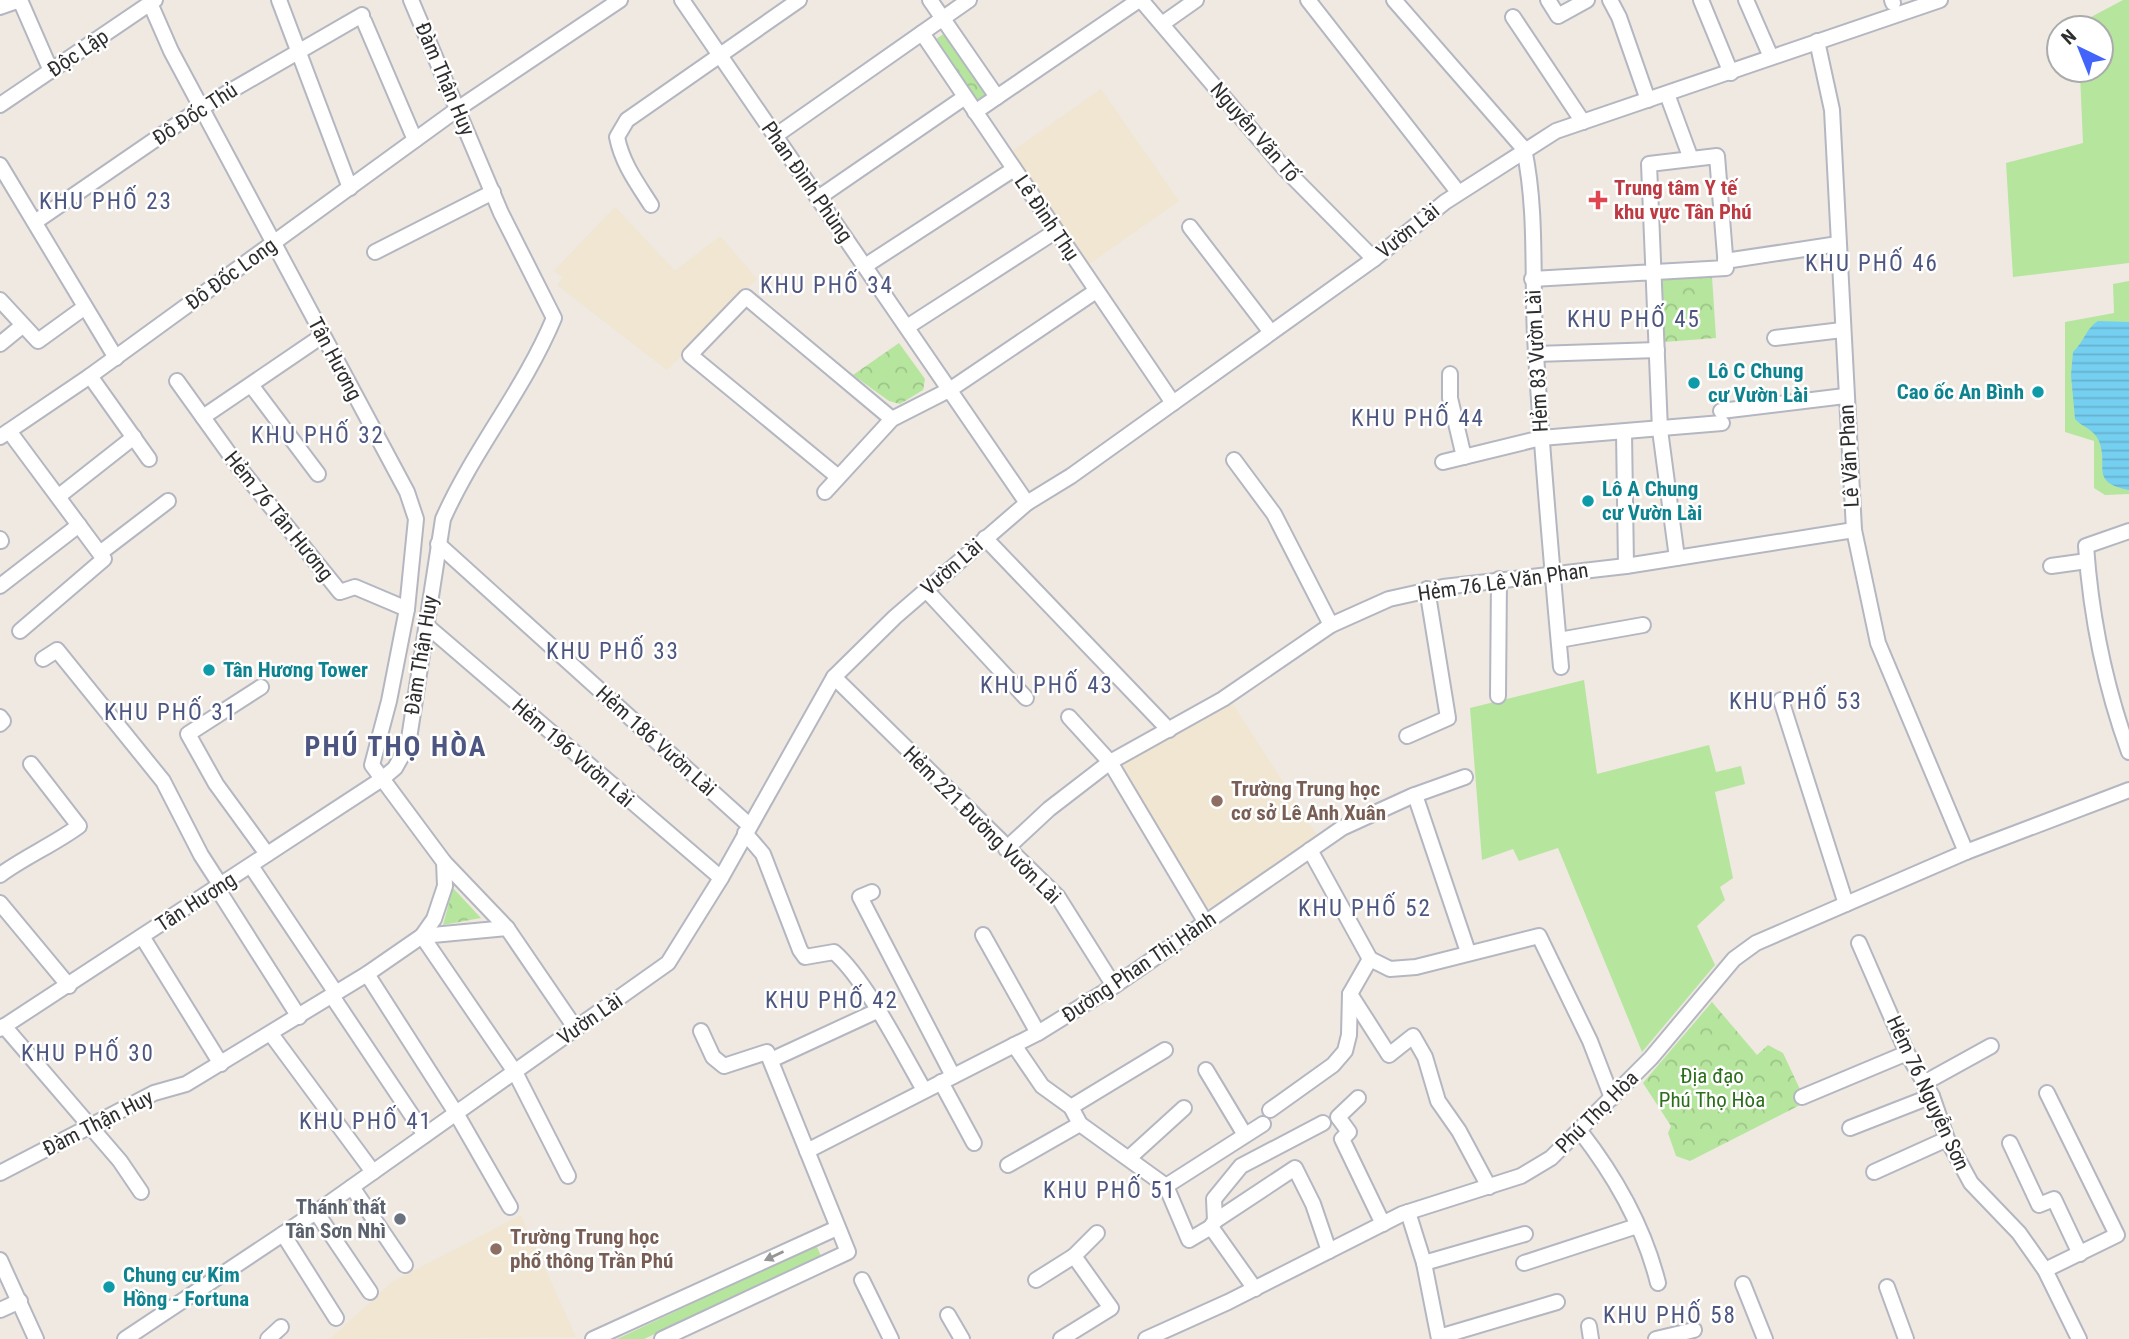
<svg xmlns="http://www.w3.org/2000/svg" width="2129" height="1339" font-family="'Roboto Condensed',sans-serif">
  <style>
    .education { fill: #f0e6d1 }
    .grass { fill: #b6e59e }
    .park { fill: url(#park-crowns) }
    .water { fill: url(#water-rules) }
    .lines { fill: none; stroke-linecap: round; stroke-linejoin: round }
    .minor-casing { stroke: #b4b7c1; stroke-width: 18 }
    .minor { stroke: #fff; stroke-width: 14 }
    .oneway { fill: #969696 }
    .health-dot { fill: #e0444e; stroke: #fff; stroke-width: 2.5 }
    .culture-dot { fill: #0f9aa8; stroke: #fff; stroke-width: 2.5 }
    .education-dot { fill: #8d6e63; stroke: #fff; stroke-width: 2.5 }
    .worship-dot { fill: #6b7280; stroke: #fff; stroke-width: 2.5 }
    .labels { text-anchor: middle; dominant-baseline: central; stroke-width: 5; stroke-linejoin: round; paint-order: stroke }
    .street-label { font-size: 21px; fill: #2e2e2e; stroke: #fff }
    .health-label { font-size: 21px; font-weight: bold; fill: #be3a42; stroke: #fff; text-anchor: start }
    .culture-label { font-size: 21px; font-weight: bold; fill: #0d838f; stroke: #fff; text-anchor: start }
    .education-label { font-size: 21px; font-weight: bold; fill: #785e54; stroke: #fff; text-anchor: start }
    .park-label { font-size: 21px; fill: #2c6e1b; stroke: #fff }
    .worship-label { font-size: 21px; font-weight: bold; fill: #5b616d; stroke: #fff; text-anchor: end }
    .neighbourhood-label { font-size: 23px; letter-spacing: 2px; fill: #4d5680; stroke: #fff }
    .district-label { font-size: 28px; font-weight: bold; letter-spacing: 2px; fill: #4d5680; stroke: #fff }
  </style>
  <defs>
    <pattern id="park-crowns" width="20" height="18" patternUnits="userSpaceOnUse" patternTransform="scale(1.75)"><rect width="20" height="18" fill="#b6e59e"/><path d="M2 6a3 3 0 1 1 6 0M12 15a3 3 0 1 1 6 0" fill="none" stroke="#9dc588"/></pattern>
    <pattern id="water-rules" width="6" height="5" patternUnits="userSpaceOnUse" patternTransform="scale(1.75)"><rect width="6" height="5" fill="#75cff0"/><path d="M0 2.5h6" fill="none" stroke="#66b2ce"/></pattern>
  </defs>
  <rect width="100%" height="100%" fill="#efe9e1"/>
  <g class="education">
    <path d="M1101,89L1179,201L1089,264L1011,152Z"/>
    <path d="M615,207L675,271L720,236L757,279L667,370L557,285L563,277L554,271Z"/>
    <path d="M1231,701L1319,838L1204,911L1117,765Z"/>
    <path d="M521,1215L576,1337L330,1339L392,1282Z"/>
  </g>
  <g class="grass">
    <path d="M2123,0H2129V263L2013,277L2006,163L2083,143L2080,74L2082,70H2101V28H2090L2091,17Z"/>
    <path d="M2129,281V494L2105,495L2094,488V441L2065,432V322L2114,313L2113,284Z"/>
    <path d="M1584,680L1597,774L1709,745L1716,772L1741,766L1745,784L1715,792L1733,878L1720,887L1725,900L1697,926L1715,965L1642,1052L1558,848L1519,861L1513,849L1482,860L1470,708Z"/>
    <path d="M816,1245L821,1256L644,1339H617Z"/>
  </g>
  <g class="park">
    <path d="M945,33L987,94L975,102L933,41Z"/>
    <path d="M1712,276L1716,338L1664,342L1660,279Z"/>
    <path d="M899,343L925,379L923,390L900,404L889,401L853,375Z"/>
    <path d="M453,888L481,918L443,925Z"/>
    <path d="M1712,1002L1757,1055L1768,1045L1783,1053L1806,1102L1690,1161L1676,1156L1668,1133L1671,1126L1643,1083Z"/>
  </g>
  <path class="water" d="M2098,321L2129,322V490C2089,482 2109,467 2099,441C2094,429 2082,427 2075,419L2071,375L2073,352C2084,342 2086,328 2098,321Z"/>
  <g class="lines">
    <defs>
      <g id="minor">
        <path d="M20,0L51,71"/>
        <path d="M279,0L350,188"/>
        <path d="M682,0L1027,503"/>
        <path d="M930,0L997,97"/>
        <path d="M1141,0L1284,168L1374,259"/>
        <path d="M1308,0L1458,192"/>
        <path d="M1394,0L1524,149C1537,209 1532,275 1535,336C1541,447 1551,557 1561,667"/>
        <path d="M1548,0L1558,16L1587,0"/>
        <path d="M1610,0L1619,17L1648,100"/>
        <path d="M1701,0L1731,73"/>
        <path d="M1746,0L1771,57"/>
        <path d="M1892,0L1893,3"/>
        <path d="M0,7L20,0"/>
        <path d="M1513,17L1583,122"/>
        <path d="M364,21L415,140"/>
        <path d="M1162,24L1196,0"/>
        <path d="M922,33L1173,403"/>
        <path d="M1817,41L1832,110L1854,530L1878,643L1966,852"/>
        <path d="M1667,94L1691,159"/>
        <path d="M0,105L155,0"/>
        <path d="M975,112L1139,0"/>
        <path d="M775,136L969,0"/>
        <path d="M0,165L116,358"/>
        <path d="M818,198L965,97"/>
        <path d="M651,205C637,183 622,163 617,137L627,120L799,0"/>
        <path d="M35,222L201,108L362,15"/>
        <path d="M1190,227L1270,331"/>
        <path d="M375,252L493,192"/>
        <path d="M1725,261L1838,244"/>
        <path d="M865,266L1014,169"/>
        <path d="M1532,279L1726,268L1717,156L1649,164L1660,430L1677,558"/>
        <path d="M0,300L38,341L85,307"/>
        <path d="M907,327L1056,231"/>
        <path d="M1775,338L1842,330"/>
        <path d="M0,344L22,326"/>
        <path d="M1536,354L1657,350"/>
        <path d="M1450,374V398L1464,457"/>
        <path d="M90,376L149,459"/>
        <path d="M177,381L238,466L340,592L355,587L407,609"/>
        <path d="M251,385L318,474"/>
        <path d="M1721,411L1845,396"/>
        <path d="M203,417L322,336"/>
        <path d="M9,431L104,559L20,631"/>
        <path d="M1624,432L1626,566"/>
        <path d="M0,437L90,376L459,108L620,0"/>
        <path d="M1234,460L1274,514L1331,625"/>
        <path d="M1443,462L1541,438L1722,423"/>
        <path d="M837,476L690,355L746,297L892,419"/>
        <path d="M825,492L892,419L951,389L1096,291"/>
        <path d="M59,496L134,437"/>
        <path d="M2129,531L2086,546C2091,617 2105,686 2129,752"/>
        <path d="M985,538L1169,730"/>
        <path d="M0,539L1,541"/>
        <path d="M438,544L749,825"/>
        <path d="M100,553L168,501"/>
        <path d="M2051,566L2087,561"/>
        <path d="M0,586L79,525"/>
        <path d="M926,590L1026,698"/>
        <path d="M426,625L721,878"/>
        <path d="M1559,640L1643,625"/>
        <path d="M43,659L57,650L163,781L201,855L221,886"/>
        <path d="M834,677L1058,897L1114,986"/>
        <path d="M261,687L188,734L216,784L267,854"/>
        <path d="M1498,696L1499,579"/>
        <path d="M1781,700L1846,904"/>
        <path d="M0,717L3,721L0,724"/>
        <path d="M1069,717L1110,762L1206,923"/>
        <path d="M1407,736L1448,718L1427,589"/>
        <path d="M1415,795L1468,952"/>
        <path d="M745,833L763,854L800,950L805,957L834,952C866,980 902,1052 924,1090"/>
        <path d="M1006,849L1049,809L1110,762L1223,699L1331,625L1389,599L1443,587L1626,566L1854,530"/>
        <path d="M1310,850L1370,959"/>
        <path d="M444,862L507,928L576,1029"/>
        <path d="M251,866L336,993"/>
        <path d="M0,875C26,856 53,845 79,826L31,764"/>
        <path d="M217,888L299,1017"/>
        <path d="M872,892L860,897L953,1076"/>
        <path d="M0,903L69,986"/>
        <path d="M507,928L422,936L515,1072L568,1176"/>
        <path d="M983,935L1038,1033"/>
        <path d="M143,938L221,1064"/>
        <path d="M1859,943L1907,1053L1932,1096L1947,1139L1971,1183L2019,1233L2045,1270L2079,1339"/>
        <path d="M367,974L456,1113L510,1207"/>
        <path d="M1350,994L1389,1055L1413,1036L1425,1057L1438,1101L1459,1131L1489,1187"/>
        <path d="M332,996L425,1135"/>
        <path d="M4,1026L120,1161L141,1192"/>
        <path d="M0,1029L382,779L395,768L408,745L443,519C474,449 524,390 554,318L501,213L411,0"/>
        <path d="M271,1034L373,1172"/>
        <path d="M1014,1045L1042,1086L1071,1107L1080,1124L1166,1186L1189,1240L1211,1227L1255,1289"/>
        <path d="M771,1060L877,1011"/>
        <path d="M1206,1070L1245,1135"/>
        <path d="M941,1082L974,1143"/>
        <path d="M1924,1083L1991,1046"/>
        <path d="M1802,1097L1907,1053"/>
        <path d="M1358,1098L1338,1117L1349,1132L1342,1139L1383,1224"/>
        <path d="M1071,1107L1165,1050"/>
        <path d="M1270,1110L1333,1065L1345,1051L1349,1035L1350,994L1370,959L1390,969L1416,967L1539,936L1590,1041L1612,1098"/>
        <path d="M1850,1128L1932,1096"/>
        <path d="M1580,1131C1615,1176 1644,1227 1658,1283"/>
        <path d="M2010,1143L2039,1205L2054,1199L2080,1254"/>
        <path d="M807,1151L1038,1033L1114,986L1342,828L1412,796L1465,777"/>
        <path d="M1129,1158L1184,1108"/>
        <path d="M1008,1165L1080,1124"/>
        <path d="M1874,1172L1947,1139"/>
        <path d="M0,1173L154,1093L186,1084L367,974L422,936L434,919L445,886L444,862L372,765L389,701L407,609L416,519L407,492L171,51L150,3"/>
        <path d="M1166,1186L1263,1124"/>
        <path d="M352,1187L405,1265"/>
        <path d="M316,1212L370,1292"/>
        <path d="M1408,1212L1424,1263L1439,1339"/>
        <path d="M1215,1221L1295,1168L1313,1204L1329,1251"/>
        <path d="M1212,1225L1215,1221L1214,1199L1241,1166L1323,1123"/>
        <path d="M283,1234L336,1318"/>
        <path d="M0,1260L36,1339"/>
        <path d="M1424,1263L1525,1234"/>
        <path d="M1524,1263L1637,1226"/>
        <path d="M2045,1270L2117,1235L2047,1093"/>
        <path d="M862,1280L891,1339"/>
        <path d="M1036,1280L1074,1256"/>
        <path d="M1743,1284L1765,1339"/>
        <path d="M1887,1287L1906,1339"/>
        <path d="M0,1310L20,1301"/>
        <path d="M948,1315L962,1339"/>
        <path d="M1589,1326L1591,1339"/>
        <path d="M1439,1337L1557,1302"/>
        <path d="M125,1339L325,1206L668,963L721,878L834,677L895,617L1027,503L1071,476L1173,403L1374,259L1445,202L1556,131L1940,0"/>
        <path d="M268,1339L281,1327"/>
        <path d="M593,1339L837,1228"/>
        <path d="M662,1339L848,1252L767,1052L724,1066L713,1057L701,1031"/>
        <path d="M1061,1339L1111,1308L1074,1256L1097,1233"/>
        <path d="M1146,1339L1228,1302L1402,1214L1521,1176L1551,1158L1651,1058L1734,959L1756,943L1966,852L2129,790"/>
        <path d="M1656,1339L1694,1330"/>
      </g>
    </defs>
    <use href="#minor" class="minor-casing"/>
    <use href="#minor" class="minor"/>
  </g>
  <defs><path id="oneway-solid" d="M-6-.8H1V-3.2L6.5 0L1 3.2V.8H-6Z" transform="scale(1.75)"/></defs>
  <use class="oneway" href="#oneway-solid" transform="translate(774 1256) rotate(155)"/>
  <path class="health-dot" d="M1594.5 189.5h7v7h7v7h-7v7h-7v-7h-7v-7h7z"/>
  <g class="culture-dot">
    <circle cx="1694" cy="383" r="7"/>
    <circle cx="2038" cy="392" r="7"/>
    <circle cx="1588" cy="501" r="7"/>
    <circle cx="209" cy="670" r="7"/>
    <circle cx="109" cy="1287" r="7"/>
  </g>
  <g class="education-dot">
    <circle cx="1217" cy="801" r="7"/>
    <circle cx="496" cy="1249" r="7"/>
  </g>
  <circle class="worship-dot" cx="400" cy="1219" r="7"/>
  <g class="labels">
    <g class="street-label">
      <text transform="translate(78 53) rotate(-34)">Độc Lập</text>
      <text transform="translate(445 79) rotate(67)">Đàm Thận Huy</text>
      <text transform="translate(195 114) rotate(-33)">Đô Đốc Thủ</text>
      <text transform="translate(1255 132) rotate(49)">Nguyễn Văn Tố</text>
      <text transform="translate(807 182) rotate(55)">Phan Đình Phùng</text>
      <text transform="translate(1047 218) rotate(56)">Lê Đình Thụ</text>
      <text transform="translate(1408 231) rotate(-39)">Vườn Lài</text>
      <text transform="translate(231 274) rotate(-36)">Đô Đốc Long</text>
      <text transform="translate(335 359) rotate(62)">Tân Hương</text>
      <text transform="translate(1537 361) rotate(-93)">Hẻm 83 Vườn Lài</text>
      <text transform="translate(1849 456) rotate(-93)">Lê Văn Phan</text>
      <text transform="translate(279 516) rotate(51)">Hẻm 76 Tân Hương</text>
      <text transform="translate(952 567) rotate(-41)">Vườn Lài</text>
      <text transform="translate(1503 582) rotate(-8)">Hẻm 76 Lê Văn Phan</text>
      <text transform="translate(421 655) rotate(-81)">Đàm Thận Huy</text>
      <text transform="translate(656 741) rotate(42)">Hẻm 186 Vườn Lài</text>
      <text transform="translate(573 753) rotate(41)">Hẻm 196 Vườn Lài</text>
      <text transform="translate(982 825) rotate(45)">Hẻm 221 Đường Vườn Lài</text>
      <text transform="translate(196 902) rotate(-33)">Tân Hương</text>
      <text transform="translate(1139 967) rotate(-34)">Đường Phan Thị Hành</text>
      <text transform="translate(590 1019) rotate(-35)">Vườn Lài</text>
      <text transform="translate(1928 1093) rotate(65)">Hẻm 76 Nguyễn Sơn</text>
      <text transform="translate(1597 1112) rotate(-45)">Phú Thọ Hòa</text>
      <text transform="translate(98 1123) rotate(-27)">Đàm Thận Huy</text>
    </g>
    <g class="health-label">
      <text x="1614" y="188">Trung tâm Y tế<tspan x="1614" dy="24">khu vực Tân Phú</tspan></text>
    </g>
    <g class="culture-label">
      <text x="1708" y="371">Lô C Chung<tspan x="1708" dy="24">cư Vườn Lài</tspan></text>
      <text x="2024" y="392" text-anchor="end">Cao ốc An Bình</text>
      <text x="1602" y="489">Lô A Chung<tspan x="1602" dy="24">cư Vườn Lài</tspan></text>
      <text x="223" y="670">Tân Hương Tower</text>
      <text x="123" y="1275">Chung cư Kim<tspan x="123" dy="24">Hồng - Fortuna</tspan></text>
    </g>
    <g class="education-label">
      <text x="1231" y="789">Trường Trung học<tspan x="1231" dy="24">cơ sở Lê Anh Xuân</tspan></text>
      <text x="510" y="1237">Trường Trung học<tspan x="510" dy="24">phổ thông Trần Phú</tspan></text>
    </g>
    <g class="park-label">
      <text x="1712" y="1076">Địa đạo<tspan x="1712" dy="24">Phú Thọ Hòa</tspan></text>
    </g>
    <g class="worship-label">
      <text x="386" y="1207">Thánh thất<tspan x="386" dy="24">Tân Sơn Nhì</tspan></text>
    </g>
    <g class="neighbourhood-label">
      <text x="106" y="201">KHU PHỐ 23</text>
      <text x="1872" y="263">KHU PHỐ 46</text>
      <text x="827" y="285">KHU PHỐ 34</text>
      <text x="1634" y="319">KHU PHỐ 45</text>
      <text x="1418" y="418">KHU PHỐ 44</text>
      <text x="318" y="435">KHU PHỐ 32</text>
      <text x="613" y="651">KHU PHỐ 33</text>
      <text x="1047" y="685">KHU PHỐ 43</text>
      <text x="1796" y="701">KHU PHỐ 53</text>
      <text x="171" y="712">KHU PHỐ 31</text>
      <text x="1365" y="908">KHU PHỐ 52</text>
      <text x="832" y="1000">KHU PHỐ 42</text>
      <text x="88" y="1053">KHU PHỐ 30</text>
      <text x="366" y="1121">KHU PHỐ 41</text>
      <text x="1110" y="1190">KHU PHỐ 51</text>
      <text x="1670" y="1315">KHU PHỐ 58</text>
    </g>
    <g class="district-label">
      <text x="396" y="746">PHÚ THỌ HÒA</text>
    </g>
  </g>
  <g transform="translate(2080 49) rotate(317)"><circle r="33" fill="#ffffff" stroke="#ababab" stroke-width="2"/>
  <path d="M0-5L12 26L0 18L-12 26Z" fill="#4264fb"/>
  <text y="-10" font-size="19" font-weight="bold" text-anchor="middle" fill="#2e2e2e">N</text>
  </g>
</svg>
